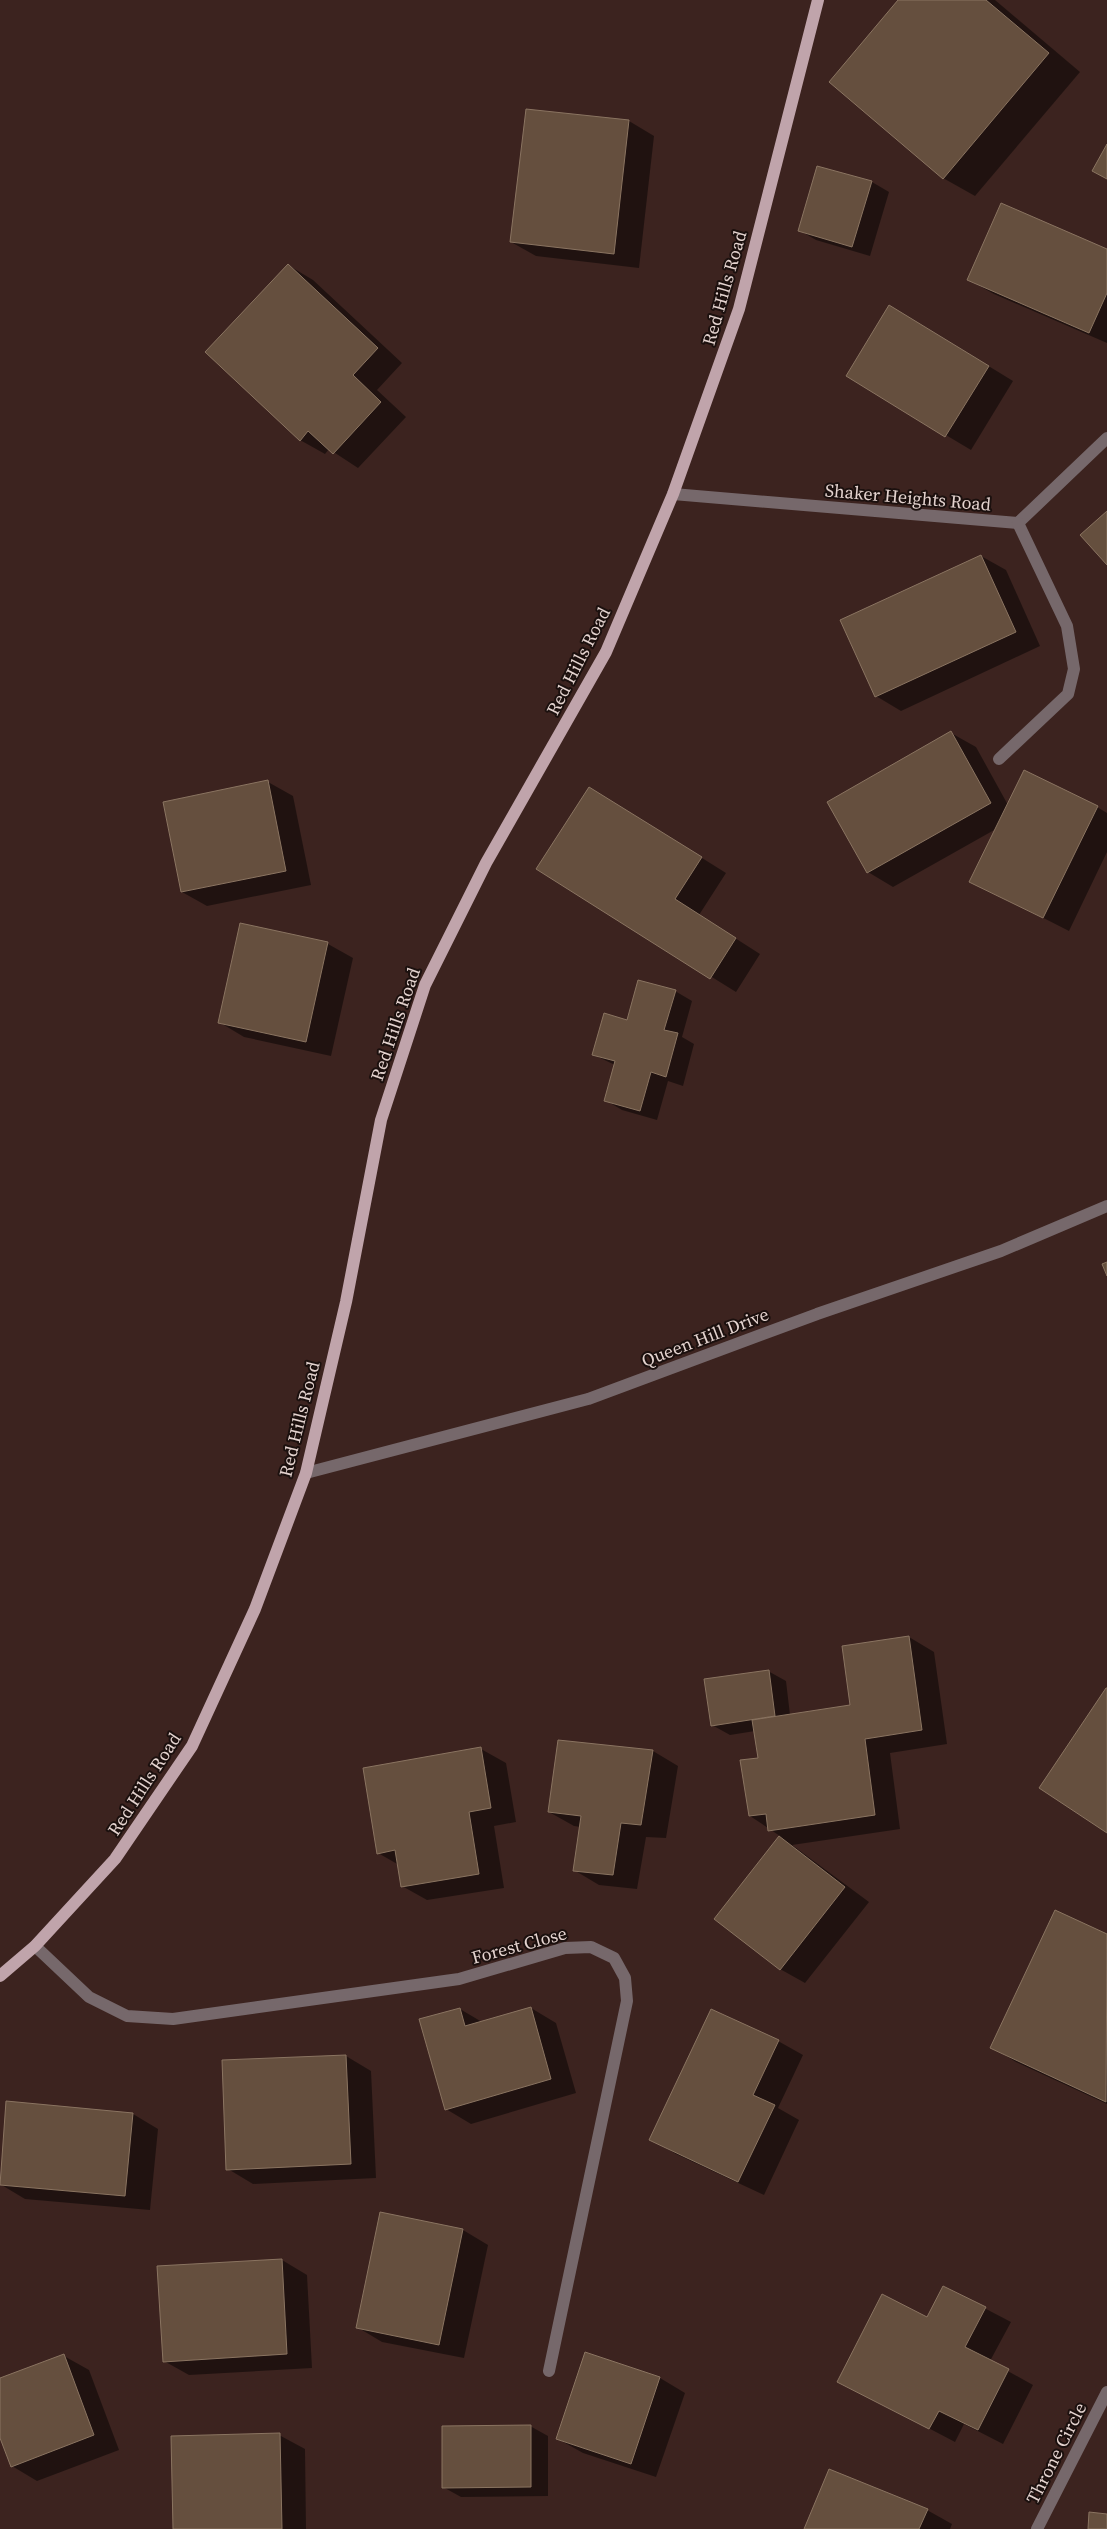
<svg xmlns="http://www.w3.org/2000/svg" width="1107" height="2529" font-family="'Source Serif 4',serif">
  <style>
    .shadow { fill: #0007 }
    .building { fill: #654f3e; stroke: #8a7461 }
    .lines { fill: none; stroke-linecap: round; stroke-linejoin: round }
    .minor { stroke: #76686b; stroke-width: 12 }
    .major { stroke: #c0a4ab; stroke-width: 12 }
    .labels { text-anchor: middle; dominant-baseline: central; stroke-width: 4; stroke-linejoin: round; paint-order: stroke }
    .street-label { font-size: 18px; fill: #e4d3cf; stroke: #1b100e }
  </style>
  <rect width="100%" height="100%" fill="#3c231f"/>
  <g class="shadow">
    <path d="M900,0H995L1080,72L975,196L943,178Z"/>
    <path d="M527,110L629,121L654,136L639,268L536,256L511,242Z"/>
    <path d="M818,167L872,182L889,192L870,256L816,240L799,230Z"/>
    <path d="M1107,250V343L994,294L969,280Z"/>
    <path d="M288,265L313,280L402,363L377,390L406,417L358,468L329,449L325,454L300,440Z"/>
    <path d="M915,321L1013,381L971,450L847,376Z"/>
    <path d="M981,556L1006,570L1040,646L901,711L876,696Z"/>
    <path d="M951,733L976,747L1008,805L1097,807L1107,813V852L1069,931L971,881L996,829L893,887L868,872Z"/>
    <path d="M268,782L293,796L311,885L207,906L182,892Z"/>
    <path d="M590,788L726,873L699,915L760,954L736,992L538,869Z"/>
    <path d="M241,925L328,944L353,958L331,1056L244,1037L219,1022Z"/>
    <path d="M675,991L692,1001L682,1037L694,1044L683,1086L668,1081L657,1120L622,1110L605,1100L615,1065L594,1055L628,1021Z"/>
    <path d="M909,1637L934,1652L947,1744L890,1753L900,1829L792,1845L869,1902L805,1983L780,1969L716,1919L780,1836L750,1816L759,1759L755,1731L730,1735L712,1725L768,1671L786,1681L790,1715L852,1706Z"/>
    <path d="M481,1749L506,1763L516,1822L494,1826L504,1888L427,1900L402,1886L399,1865L378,1853Z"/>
    <path d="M653,1751L678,1766L666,1838L646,1837L637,1889L599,1885L574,1870L581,1827L574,1826L549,1812Z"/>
    <path d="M1056,1912L1107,1935V2104L1016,2062L992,2047Z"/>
    <path d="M531,2008L556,2023L576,2093L471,2124L446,2109L460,2009L482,2022Z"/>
    <path d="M778,2041L803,2055L778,2108L799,2120L764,2195L676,2154L651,2139Z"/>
    <path d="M346,2056L371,2071L376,2178L253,2184L228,2169L224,2062Z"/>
    <path d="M133,2114L158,2129L150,2210L25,2199L0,2184Z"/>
    <path d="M381,2213L463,2230L488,2245L464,2358L382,2342L357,2327Z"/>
    <path d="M282,2260L307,2275L312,2368L189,2375L164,2361Z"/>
    <path d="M944,2287L1011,2322L990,2361L1033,2385L1003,2444L964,2424L955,2442L839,2381L928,2319Z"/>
    <path d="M586,2354L660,2378L685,2393L656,2477L583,2453L558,2439Z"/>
    <path d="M64,2356L89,2370L119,2450L37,2481L12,2466L0,2434V2379Z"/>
    <path d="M530,2426L548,2436V2496L461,2497L443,2487Z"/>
    <path d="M279,2435L305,2449L306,2529H174Z"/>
    <path d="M927,2510L952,2524L950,2529H806Z"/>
  </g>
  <g class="building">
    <path d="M898,0H986L1049,53L943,179L829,82Z"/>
    <path d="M526,109L629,120L614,254L510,242Z"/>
    <path d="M1107,144V179L1092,171Z"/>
    <path d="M817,166L872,181L852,247L798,231Z"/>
    <path d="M1001,203L1107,249V293L1089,333L967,280Z"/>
    <path d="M288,264L378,348L353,375L381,402L333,454L308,431L300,441L205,352Z"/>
    <path d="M889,305L989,366L945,437L846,376Z"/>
    <path d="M1107,511V565L1080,535Z"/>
    <path d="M981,555L1016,632L875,697L840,620Z"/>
    <path d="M951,731L991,803L867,873L827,802Z"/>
    <path d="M1024,770L1098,806L1043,918L969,882Z"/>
    <path d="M268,780L286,871L181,892L163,802Z"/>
    <path d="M589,787L702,857L675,899L736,938L710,979L536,869Z"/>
    <path d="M240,923L328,942L306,1042L218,1023Z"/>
    <path d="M638,980L676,990L664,1030L678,1033L666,1077L651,1072L640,1111L604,1101L615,1061L592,1055L604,1013L627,1020Z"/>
    <path d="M1107,1262V1276L1102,1264Z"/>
    <path d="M909,1636L922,1730L865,1739L875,1815L768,1831L766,1814L749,1816L740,1760L758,1758L752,1720L850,1705L842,1646Z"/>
    <path d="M769,1670L775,1716L711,1726L704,1679Z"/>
    <path d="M1106,1688H1107V1833L1039,1788Z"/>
    <path d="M558,1740L653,1750L641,1825L621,1823L613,1875L573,1871L581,1816L548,1812Z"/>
    <path d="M481,1747L491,1808L469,1812L479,1874L401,1887L395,1850L377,1854L363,1768Z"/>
    <path d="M779,1836L845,1887L780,1970L714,1919Z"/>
    <path d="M1055,1910L1107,1934L1106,2102L990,2048Z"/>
    <path d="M531,2007L551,2079L445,2110L419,2019L460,2008L465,2026Z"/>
    <path d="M711,2009L779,2040L753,2095L775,2105L738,2182L649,2140Z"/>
    <path d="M346,2055L351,2164L226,2170L222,2060Z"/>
    <path d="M6,2101L133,2113L125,2196L0,2185Z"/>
    <path d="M380,2212L463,2229L439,2345L356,2328Z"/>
    <path d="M282,2259L287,2354L163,2362L157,2266Z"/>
    <path d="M943,2286L986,2307L965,2347L1009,2369L978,2430L939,2411L929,2429L837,2382L882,2294L927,2317Z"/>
    <path d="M585,2352L660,2377L631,2464L556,2439Z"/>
    <path d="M64,2354L94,2435L11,2467L0,2438V2378Z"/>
    <path d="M531,2425V2487L442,2488V2426Z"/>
    <path d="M280,2433L282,2529H173L171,2436Z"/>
    <path d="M829,2469L928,2509L919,2529H804Z"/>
    <path d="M1089,2512L1107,2514V2529H1088Z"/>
  </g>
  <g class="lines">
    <g class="minor">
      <path d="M673,494L1018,523L1107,438"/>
      <path d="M999,759L1068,694L1074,669L1067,626L1018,523"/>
      <path d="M306,1473L588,1399L817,1314L1001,1251L1107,1206"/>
      <path d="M35,1946L89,1997L127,2016L173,2019L459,1979L565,1948L591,1947L614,1958L625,1978L627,2001L549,2371"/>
      <path d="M1037,2529L1107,2392"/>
    </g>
    <path class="major" d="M0,1976L35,1946L115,1859L192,1746L255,1609L306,1473L346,1302L381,1120L425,985L486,863L606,652L673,494L739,309L818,0"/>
  </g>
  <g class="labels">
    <g class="street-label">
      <text transform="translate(724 288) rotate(-74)">Red Hills Road</text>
      <text transform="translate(908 497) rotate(5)">Shaker Heights Road</text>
      <text transform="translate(578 661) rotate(-63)">Red Hills Road</text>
      <text transform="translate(395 1024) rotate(-71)">Red Hills Road</text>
      <text transform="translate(705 1337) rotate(-21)">Queen Hill Drive</text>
      <text transform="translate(299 1419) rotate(-76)">Red Hills Road</text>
      <text transform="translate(144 1784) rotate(-57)">Red Hills Road</text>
      <text transform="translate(519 1945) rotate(-15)">Forest Close</text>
      <text transform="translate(1056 2453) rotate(-63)">Throne Circle</text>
    </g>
  </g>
</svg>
